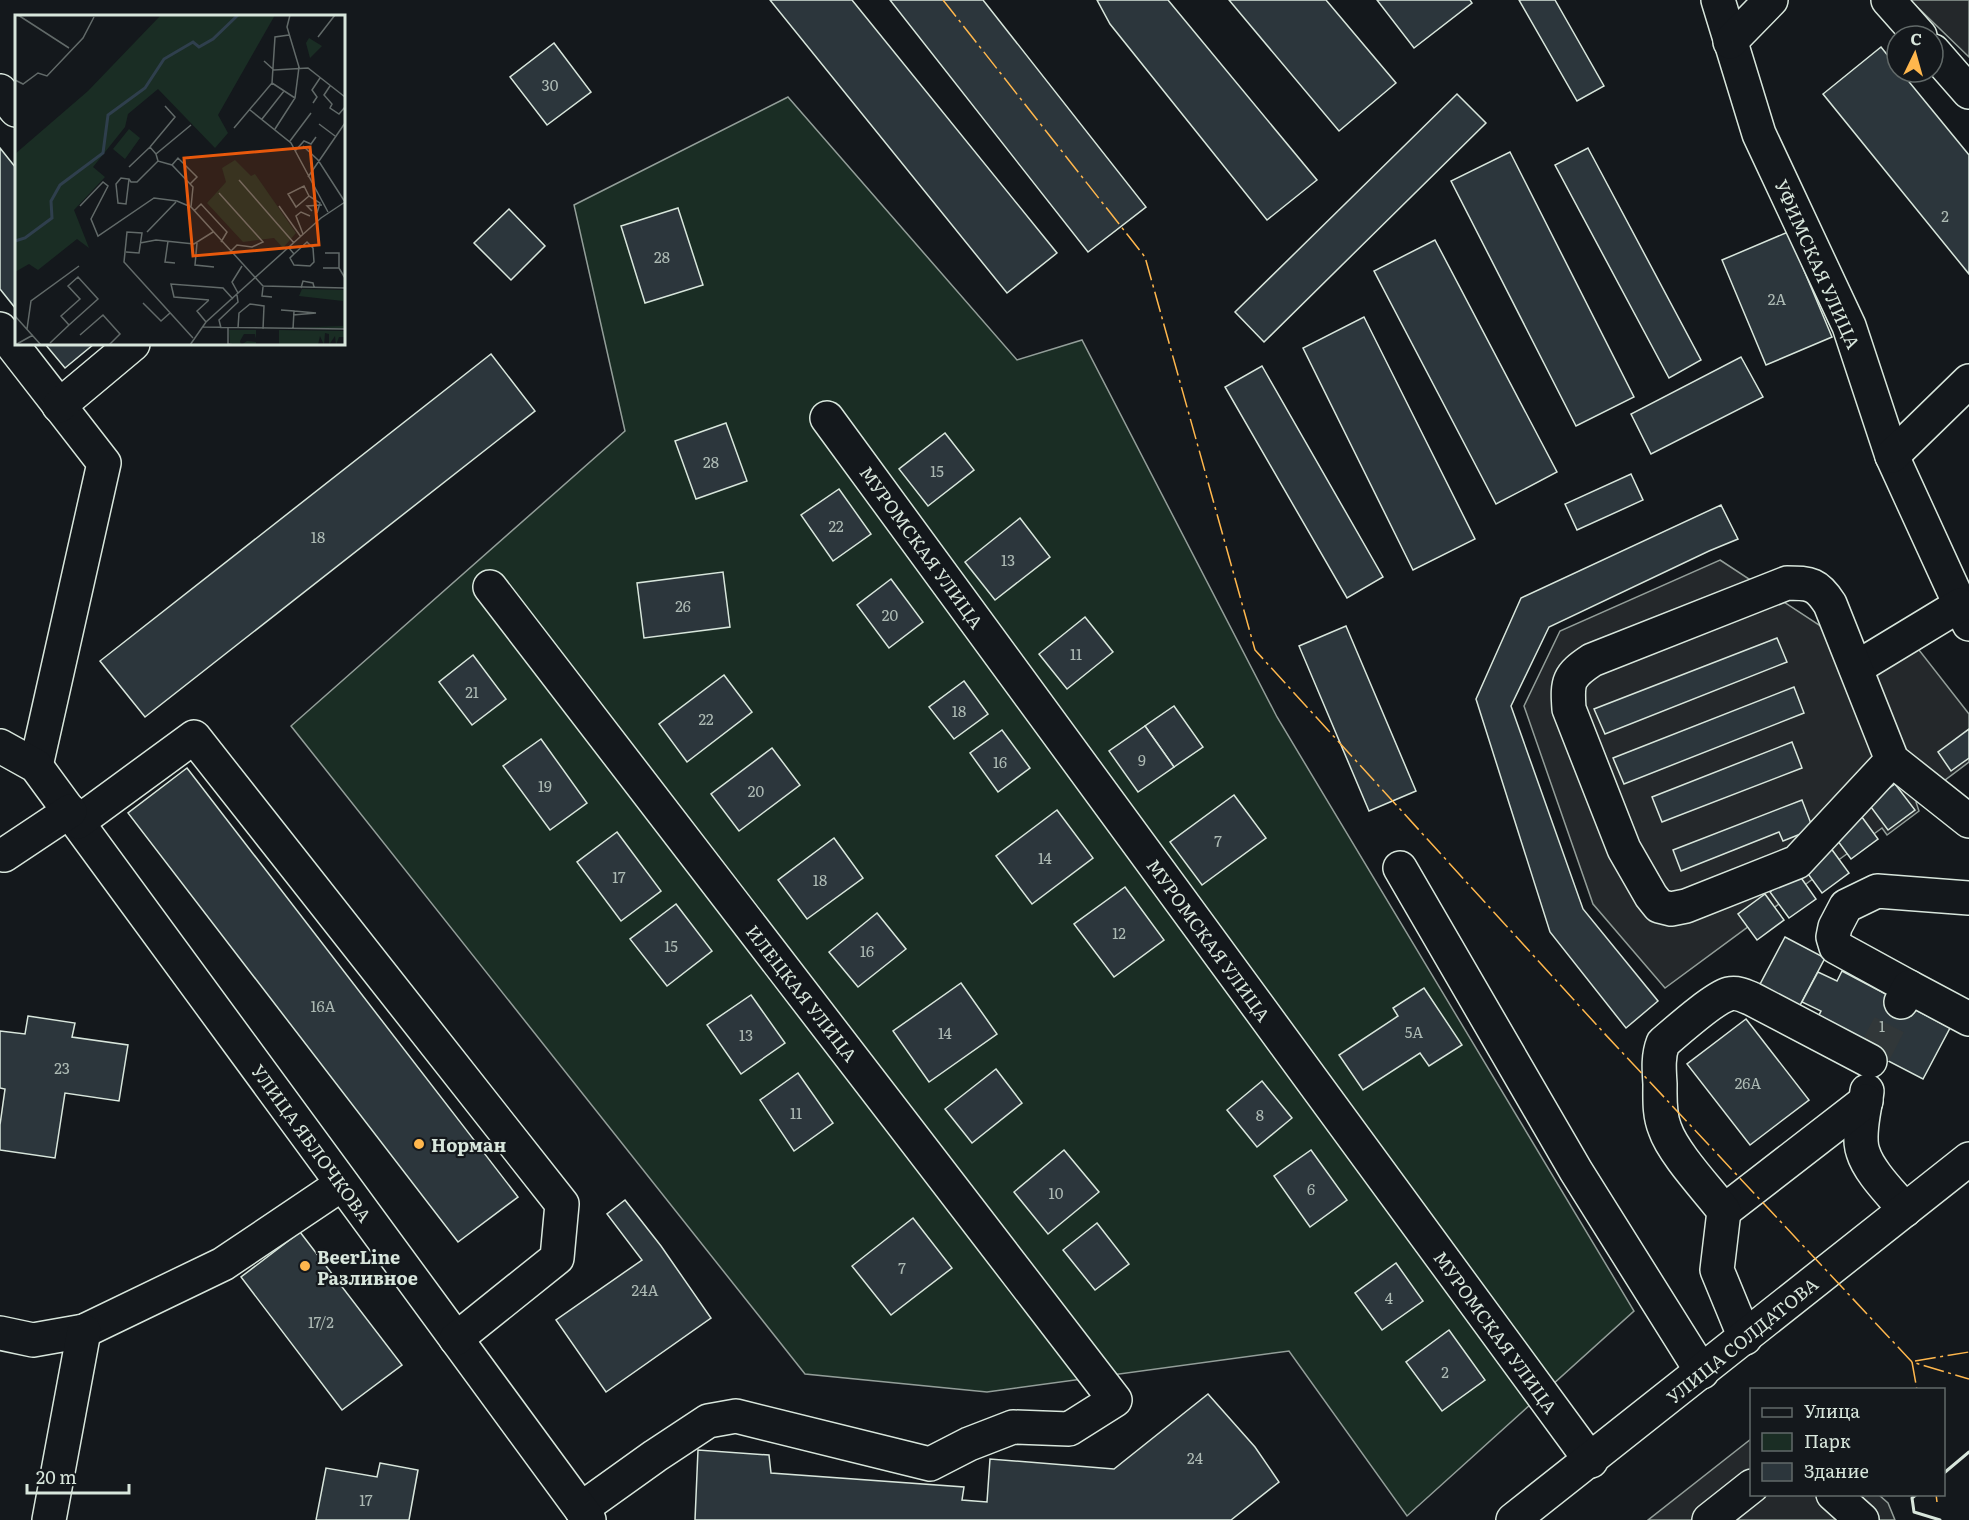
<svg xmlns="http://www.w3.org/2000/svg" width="1969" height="1520" font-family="Literata,serif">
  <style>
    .green { fill: #1a2d24; stroke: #939e99; stroke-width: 1.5 }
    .parking { fill: #24282b; stroke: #939e99; stroke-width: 1.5 }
    .building { fill: #2c363c; stroke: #d8e6dc; stroke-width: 1.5 }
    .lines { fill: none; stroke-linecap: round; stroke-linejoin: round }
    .minor-tunnel { stroke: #313739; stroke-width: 33; stroke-dasharray: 33 16; stroke-linecap: butt }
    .minor-casing { stroke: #d8e6dc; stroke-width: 36 }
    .major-casing { stroke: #d8e6dc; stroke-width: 36 }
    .minor { stroke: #14181c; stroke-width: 33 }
    .major { stroke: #14181c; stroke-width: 33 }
    .wall { stroke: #d8e6dc; stroke-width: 3 }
    .power { stroke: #ffb74d; stroke-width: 1.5; stroke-dasharray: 21 4.5 3 4.5; stroke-linecap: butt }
    .poi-dot { fill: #ffb74d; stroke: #14181c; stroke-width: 2 }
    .labels { text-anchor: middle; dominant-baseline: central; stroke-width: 4.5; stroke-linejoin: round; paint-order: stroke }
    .number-label { font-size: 15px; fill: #adbab4 }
    .street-label { font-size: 18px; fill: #d8e6dc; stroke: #14181c }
    .poi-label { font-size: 18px; font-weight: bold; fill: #d8e6dc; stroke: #14181c; text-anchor: start }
    .inset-river { fill: none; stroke: #2f3f4d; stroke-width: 3 }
    .inset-road { fill: none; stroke: #626a69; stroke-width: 1.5 }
    .view { fill: #e8590c; fill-opacity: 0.15; stroke: #e8590c; stroke-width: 3 }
    .inset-edge { fill: none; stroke: #d8e6dc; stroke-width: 3 }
  </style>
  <rect width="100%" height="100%" fill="#14181c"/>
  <path class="green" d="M788,97L1017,360L1082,340L1277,717L1634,1311L1407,1516L1289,1351L987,1392L805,1374L291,726L625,431L574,205Z"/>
  <g class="parking">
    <path d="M1910,0H1969V57Z"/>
    <path d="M1720,560L1880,665L1912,641L1969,714V762L1916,802L1919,811L1887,835L1882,828L1665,988L1593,904L1524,706L1560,631Z"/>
    <path d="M1751,1439L1752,1494L1879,1495L1888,1503L1895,1520H1648Z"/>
  </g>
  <g class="building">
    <path d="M770,0H852L1057,253L1007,293Z"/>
    <path d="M890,0H983L1146,207L1088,252Z"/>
    <path d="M1097,0H1168L1317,180L1267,220L1110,24Z"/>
    <path d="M1229,0H1326L1396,83L1339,131Z"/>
    <path d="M1377,0H1470L1472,3L1414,48Z"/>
    <path d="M1519,0H1555L1604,86L1577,101Z"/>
    <path d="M554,43L591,92L547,125L510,77Z"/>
    <path d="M1881,47L1897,67V72H1901L1969,155V274L1823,94Z"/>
    <path d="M1457,94L1486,123L1264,342L1235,312Z"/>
    <path d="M0,148L16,168V309L0,289Z"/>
    <path d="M1588,148L1701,360L1669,378L1555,165Z"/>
    <path d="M1510,152L1634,397L1576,426L1451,181Z"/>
    <path d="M678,208L703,285L645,303L621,226Z"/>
    <path d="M509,209L545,246L511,280L474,243Z"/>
    <path d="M1788,232L1832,337L1766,365L1722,260Z"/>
    <path d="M1435,240L1557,472L1496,504L1374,271Z"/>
    <path d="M1364,317L1475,539L1413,570L1303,348Z"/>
    <path d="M45,344H94L65,368Z"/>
    <path d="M491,354L535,411L145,717L100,661Z"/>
    <path d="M1741,357L1763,397L1651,454L1631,414Z"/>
    <path d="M1262,366L1383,577L1347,598L1225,387Z"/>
    <path d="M726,423L747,481L696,499L675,441Z"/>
    <path d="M945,433L974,470L928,506L899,469Z"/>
    <path d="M1631,474L1643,500L1577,530L1565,504Z"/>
    <path d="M839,489L871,534L833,561L801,515Z"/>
    <path d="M1721,505L1738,539L1709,551L1549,627L1511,706L1583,909L1658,1001L1626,1028L1550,932L1476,699L1521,598Z"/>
    <path d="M1020,518L1050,557L995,600L965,562Z"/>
    <path d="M723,572L730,627L644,638L637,583Z"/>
    <path d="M891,579L923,622L889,648L857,605Z"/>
    <path d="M1085,617L1113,652L1067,689L1039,654Z"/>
    <path d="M1346,626L1416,791L1369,811L1299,646Z"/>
    <path d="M1777,638L1787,662L1605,734L1594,709Z"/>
    <path d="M473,655L506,699L472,725L439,682Z"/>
    <path d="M724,675L752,712L687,762L659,724Z"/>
    <path d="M964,681L988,714L954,739L929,707Z"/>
    <path d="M1794,687L1804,713L1624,784L1613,758Z"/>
    <path d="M1174,706L1203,747L1174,767L1145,726Z"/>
    <path d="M1145,726L1174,767L1138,792L1109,751Z"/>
    <path d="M1969,729V758L1951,771L1938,752Z"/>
    <path d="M1002,730L1030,768L998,792L970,753Z"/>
    <path d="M541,739L587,803L550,830L503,766Z"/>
    <path d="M1792,742L1802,768L1662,822L1652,797Z"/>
    <path d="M772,748L800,785L739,831L711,794Z"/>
    <path d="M187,768L518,1197L458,1242L128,813Z"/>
    <path d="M1895,784L1915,810L1888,830L1868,803Z"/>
    <path d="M1234,795L1266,838L1202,885L1170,842Z"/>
    <path d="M1802,800L1813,829L1783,841L1779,832L1681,871L1673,850Z"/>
    <path d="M1057,810L1093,858L1032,904L996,856Z"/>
    <path d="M1859,813L1878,839L1851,859L1832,833Z"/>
    <path d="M617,832L661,891L621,921L577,862Z"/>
    <path d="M834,838L863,878L807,919L778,880Z"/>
    <path d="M1830,847L1849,873L1822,893L1803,867Z"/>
    <path d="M1797,872L1816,899L1789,918L1770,892Z"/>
    <path d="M1125,887L1164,940L1114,977L1074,924Z"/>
    <path d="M1765,894L1784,920L1757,940L1738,914Z"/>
    <path d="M676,904L712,951L667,986L630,939Z"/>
    <path d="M877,913L906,949L858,987L829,952Z"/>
    <path d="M1785,937L1825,958L1798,1009L1758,988Z"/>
    <path d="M1842,971L1950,1028L1923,1079L1815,1023L1821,1011L1802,1002L1818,972L1837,981Z"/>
    <path d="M961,983L997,1034L929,1082L893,1031Z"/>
    <path d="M1424,988L1462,1045L1429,1066L1420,1053L1363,1090L1339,1055L1398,1016L1393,1008Z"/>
    <path d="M751,995L785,1043L741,1074L707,1025Z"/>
    <path d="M28,1016L75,1023L72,1037L128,1045L119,1101L65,1093L55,1158L0,1150V1125L5,1089L0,1088V1031L25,1034Z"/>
    <path d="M1746,1019L1809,1100L1750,1145L1687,1064Z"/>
    <path d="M996,1069L1022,1103L972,1143L945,1109Z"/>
    <path d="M798,1073L833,1123L794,1151L760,1100Z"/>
    <path d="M1262,1081L1292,1118L1257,1147L1227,1110Z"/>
    <path d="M1064,1150L1099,1192L1048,1234L1014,1192Z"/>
    <path d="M1311,1150L1347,1200L1310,1227L1274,1176Z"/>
    <path d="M625,1200L661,1246L711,1318L606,1392L556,1320L642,1260L607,1214Z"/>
    <path d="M913,1218L952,1268L891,1315L852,1266Z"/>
    <path d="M1097,1223L1129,1264L1095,1290L1063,1250Z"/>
    <path d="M300,1232L402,1365L342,1410L241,1277Z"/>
    <path d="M1396,1263L1423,1301L1382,1330L1355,1293Z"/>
    <path d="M1449,1330L1485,1380L1442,1411L1406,1362Z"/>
    <path d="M1208,1394L1255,1447L1279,1482L1231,1520H695L698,1450L769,1455L771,1473L964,1487L962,1500L987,1502L990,1459L1114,1469Z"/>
    <path d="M380,1463L418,1470L409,1520H316L326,1468L377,1477Z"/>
  </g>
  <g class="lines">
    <path class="minor-tunnel" d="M1874,1054L1901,1002"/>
    <defs>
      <g id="minor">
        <path d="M1718,0L1759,134L1849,326L1892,456L1969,624"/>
        <path d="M1888,0L1920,36"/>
        <path d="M1730,42L1771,0"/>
        <path d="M1933,51L1969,92"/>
        <path d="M0,91L16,110"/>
        <path d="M0,329L104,463L36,766"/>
        <path d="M59,406L133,344"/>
        <path d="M827,418L1591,1461"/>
        <path d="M1892,456L1969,381"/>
        <path d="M490,587L1115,1400L1069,1429L1013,1427L969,1444L930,1464L736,1416L708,1421L655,1456L581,1509"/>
        <path d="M1856,668L1960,605"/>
        <path d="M0,746L36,766L589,1520"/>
        <path d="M1892,760L1797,862L1686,906L1671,909L1659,906L1651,896L1624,849L1569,709C1567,681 1568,676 1592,660L1787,583C1811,583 1817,584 1830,604L1892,760L1969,821"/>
        <path d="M78,822L194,737L562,1204L557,1258L456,1339"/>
        <path d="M4,855L70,811"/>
        <path d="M1400,868L1576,1171L1702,1372"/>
        <path d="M1909,987L1836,947L1833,937L1835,927L1846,906L1877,891L1969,898"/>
        <path d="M1901,1002L1909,987L1969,1019"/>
        <path d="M1867,1091C1865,1109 1857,1135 1863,1152C1869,1172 1892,1194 1905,1210"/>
        <path d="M1724,1211L1866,1101"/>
        <path d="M0,1333L33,1340L84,1331L223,1264L342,1184"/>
        <path d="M1745,1338L1717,1270L1724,1211C1708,1190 1673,1153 1665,1129C1659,1115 1660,1099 1660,1084C1659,1069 1658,1056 1663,1043C1677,1031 1714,998 1729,994C1737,992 1745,996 1752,999L1870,1061"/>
        <path d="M1833,1494L1862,1520"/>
        <path d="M49,1520L84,1331"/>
        <path d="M1709,1520L1752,1486"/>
      </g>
      <path id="major" d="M1513,1520L1969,1159"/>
    </defs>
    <use href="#minor" class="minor-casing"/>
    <use href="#major" class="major-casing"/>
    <use href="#minor" class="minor"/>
    <use href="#major" class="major"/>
    <g class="wall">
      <path d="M1944,1473L1969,1452"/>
      <path d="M1917,1494L1912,1498L1914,1512L1940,1520"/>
    </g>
    <g class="power">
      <path d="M943,0L1145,257L1255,650L1604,1033L1912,1362L1969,1379"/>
      <path d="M1915,1361L1969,1352"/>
      <path d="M1912,1362L1917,1390"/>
      <path d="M1936,1494L1937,1502"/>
    </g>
  </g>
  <g class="poi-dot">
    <circle cx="419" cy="1144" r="6"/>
    <circle cx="305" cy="1266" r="6"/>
  </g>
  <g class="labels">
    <g class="number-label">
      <text x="550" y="84">30</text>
      <text x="1945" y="215">2</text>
      <text x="662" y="256">28</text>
      <text x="1777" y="298">2А</text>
      <text x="711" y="461">28</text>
      <text x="937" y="470">15</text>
      <text x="836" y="525">22</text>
      <text x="318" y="536">18</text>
      <text x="1008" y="559">13</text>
      <text x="683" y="605">26</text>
      <text x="890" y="614">20</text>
      <text x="1076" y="653">11</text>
      <text x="472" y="691">21</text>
      <text x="959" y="710">18</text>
      <text x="706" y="718">22</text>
      <text x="1142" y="759">9</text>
      <text x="1000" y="761">16</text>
      <text x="545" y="785">19</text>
      <text x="756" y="790">20</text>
      <text x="1218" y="840">7</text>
      <text x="1045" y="857">14</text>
      <text x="619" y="876">17</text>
      <text x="820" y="879">18</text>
      <text x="1119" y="932">12</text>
      <text x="671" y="945">15</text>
      <text x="867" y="950">16</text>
      <text x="323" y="1005">16А</text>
      <text x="1882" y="1025">1</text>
      <text x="1414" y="1031">5А</text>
      <text x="945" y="1032">14</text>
      <text x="746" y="1034">13</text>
      <text x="62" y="1067">23</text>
      <text x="1748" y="1082">26А</text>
      <text x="796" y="1112">11</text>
      <text x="1260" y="1114">8</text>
      <text x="1311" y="1188">6</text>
      <text x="1056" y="1192">10</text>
      <text x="902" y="1267">7</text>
      <text x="645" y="1289">24А</text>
      <text x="1389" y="1297">4</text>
      <text x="321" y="1321">17/2</text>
      <text x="1445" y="1371">2</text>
      <text x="1195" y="1457">24</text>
      <text x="366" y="1499">17</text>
    </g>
    <g class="street-label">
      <text transform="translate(1818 264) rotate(66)">УФИМСКАЯ УЛИЦА</text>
      <text transform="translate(922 547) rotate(54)">МУРОМСКАЯ УЛИЦА</text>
      <text transform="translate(1209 940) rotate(54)">МУРОМСКАЯ УЛИЦА</text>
      <text transform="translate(802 993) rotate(52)">ИЛЕЦКАЯ УЛИЦА</text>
      <text transform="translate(312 1143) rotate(54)">УЛИЦА ЯБЛОЧКОВА</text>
      <text transform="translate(1496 1332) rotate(54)">МУРОМСКАЯ УЛИЦА</text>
      <text transform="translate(1742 1340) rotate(-39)">УЛИЦА СОЛДАТОВА</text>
    </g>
    <g class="poi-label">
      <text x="431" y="1144">Норман</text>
      <text x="317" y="1256">BeerLine<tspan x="317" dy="21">Разливное</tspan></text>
    </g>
  </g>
  <g transform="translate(15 15)">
    <rect width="330" height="330" fill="#14181c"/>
    <path d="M146,0H260L203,100L213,118L200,133L143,74L113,99L110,112L78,152L90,162L59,195L74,233L62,224L23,255L14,249L0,257V139L73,76ZM294,23L307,31L295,43L291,28ZM114,114L125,123L110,144L98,134ZM220,145L236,161L240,159L281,218L268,233L259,223L228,227L192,188L211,167L207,153ZM287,274L330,275V313H279L328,311V286L284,281ZM214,315H241V324L240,319H229L225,326L226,330L232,326L241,327V330H220L215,328ZM264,315L329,316L330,330L329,322H324L321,330L320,321L314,330V319L310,318L309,330L305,321L303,330H264Z" fill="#1a2d24"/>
    <path class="inset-river" d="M0,226L10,223L37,203L36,186L45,170L88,138L93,100L130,73L149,44L178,27L184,32L198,24L223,0"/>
    <path class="inset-road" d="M3,0L54,33M303,22L320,0M249,46L259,55L293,53L330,82M0,65L8,69L23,58L32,61L68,23L79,2M257,68L280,83M315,71L309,80L317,89L315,93L324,99L330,92M298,88L302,82L297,75L305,63M235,95L276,128L313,197M247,104L269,76M304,109L320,121M219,113L257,68L260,22L274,20M260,114L280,83L284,52L272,12L275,0M275,126L296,98M288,131L303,145L330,187M135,132L160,102L150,91M280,136L289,126L296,129L301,122M143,146L141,139L176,110M157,150L163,143L182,162L175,169M114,152L135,132L141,139M293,162L330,108M114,164L111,189L103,188L101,169L106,163L113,164H114L116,167H122L143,146L157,150L178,172L176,192M224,165L279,228M204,178L248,227L237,232L222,230L215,237M294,181L281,192L273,179L289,171L294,181L305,188L302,198M65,191L88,167L93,171L76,204L83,221L139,183L162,186L176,192L248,271L330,273M264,191L286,222M179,196L186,189L212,217L206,227M297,196L292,191L307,190M132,217L161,187M288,219L281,201L286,197L295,201M153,226L150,247L160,248M125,228L141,225L179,229L198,217M182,228L180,250L199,252M274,233L279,239L292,227L298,233L299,247L295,251L279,250L275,243L279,239M111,237L124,238L127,218L112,217L109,247L178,323M310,238H324V253M308,253H324L330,263M248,272L247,281L257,282M286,273L288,266L298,268L299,272M223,278L217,267L227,251M194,285L159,282L156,269L208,273L218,284M128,288L146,306L155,298M266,295L279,296L278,314M278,300L301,298L279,296M0,301L26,330M191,307L182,296L194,285M188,312L330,314M206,313L204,305L223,287L222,280M213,313V329L219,330M223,313L224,298L235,289L249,291L248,314M12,314L16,286L64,251M65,320L88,300L105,319L94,330M35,328L54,310L83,284L63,262L53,271L65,284L46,301L54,310M0,330L18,320M175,330L191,307L306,203L330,187"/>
    <path class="view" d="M295,132L304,230L178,241L169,143Z"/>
    <rect width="330" height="330" class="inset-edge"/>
  </g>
  <rect x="1750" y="1388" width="195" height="108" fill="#14181c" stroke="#626a69" stroke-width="1.5"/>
  <rect x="1762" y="1408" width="30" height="9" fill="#14181c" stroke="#626a69" stroke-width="1.5"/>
  <text x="1804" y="1418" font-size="18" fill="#d8e6dc">Улица</text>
  <rect x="1762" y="1433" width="30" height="18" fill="#1a2d24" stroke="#626a69" stroke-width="1.5"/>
  <text x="1804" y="1448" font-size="18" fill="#d8e6dc">Парк</text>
  <rect x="1762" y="1463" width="30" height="18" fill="#2c363c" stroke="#626a69" stroke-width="1.5"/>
  <text x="1804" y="1478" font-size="18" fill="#d8e6dc">Здание</text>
  <g transform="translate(1915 54) rotate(5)"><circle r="28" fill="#14181c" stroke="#626a69" stroke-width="1.5"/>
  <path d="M0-4.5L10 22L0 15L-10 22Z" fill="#ffb74d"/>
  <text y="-9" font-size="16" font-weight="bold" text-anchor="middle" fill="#d8e6dc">С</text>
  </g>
  <path d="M27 1484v9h102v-9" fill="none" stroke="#d8e6dc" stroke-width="3"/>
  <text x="36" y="1484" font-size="18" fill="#d8e6dc" stroke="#14181c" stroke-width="4.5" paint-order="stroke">20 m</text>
</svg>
